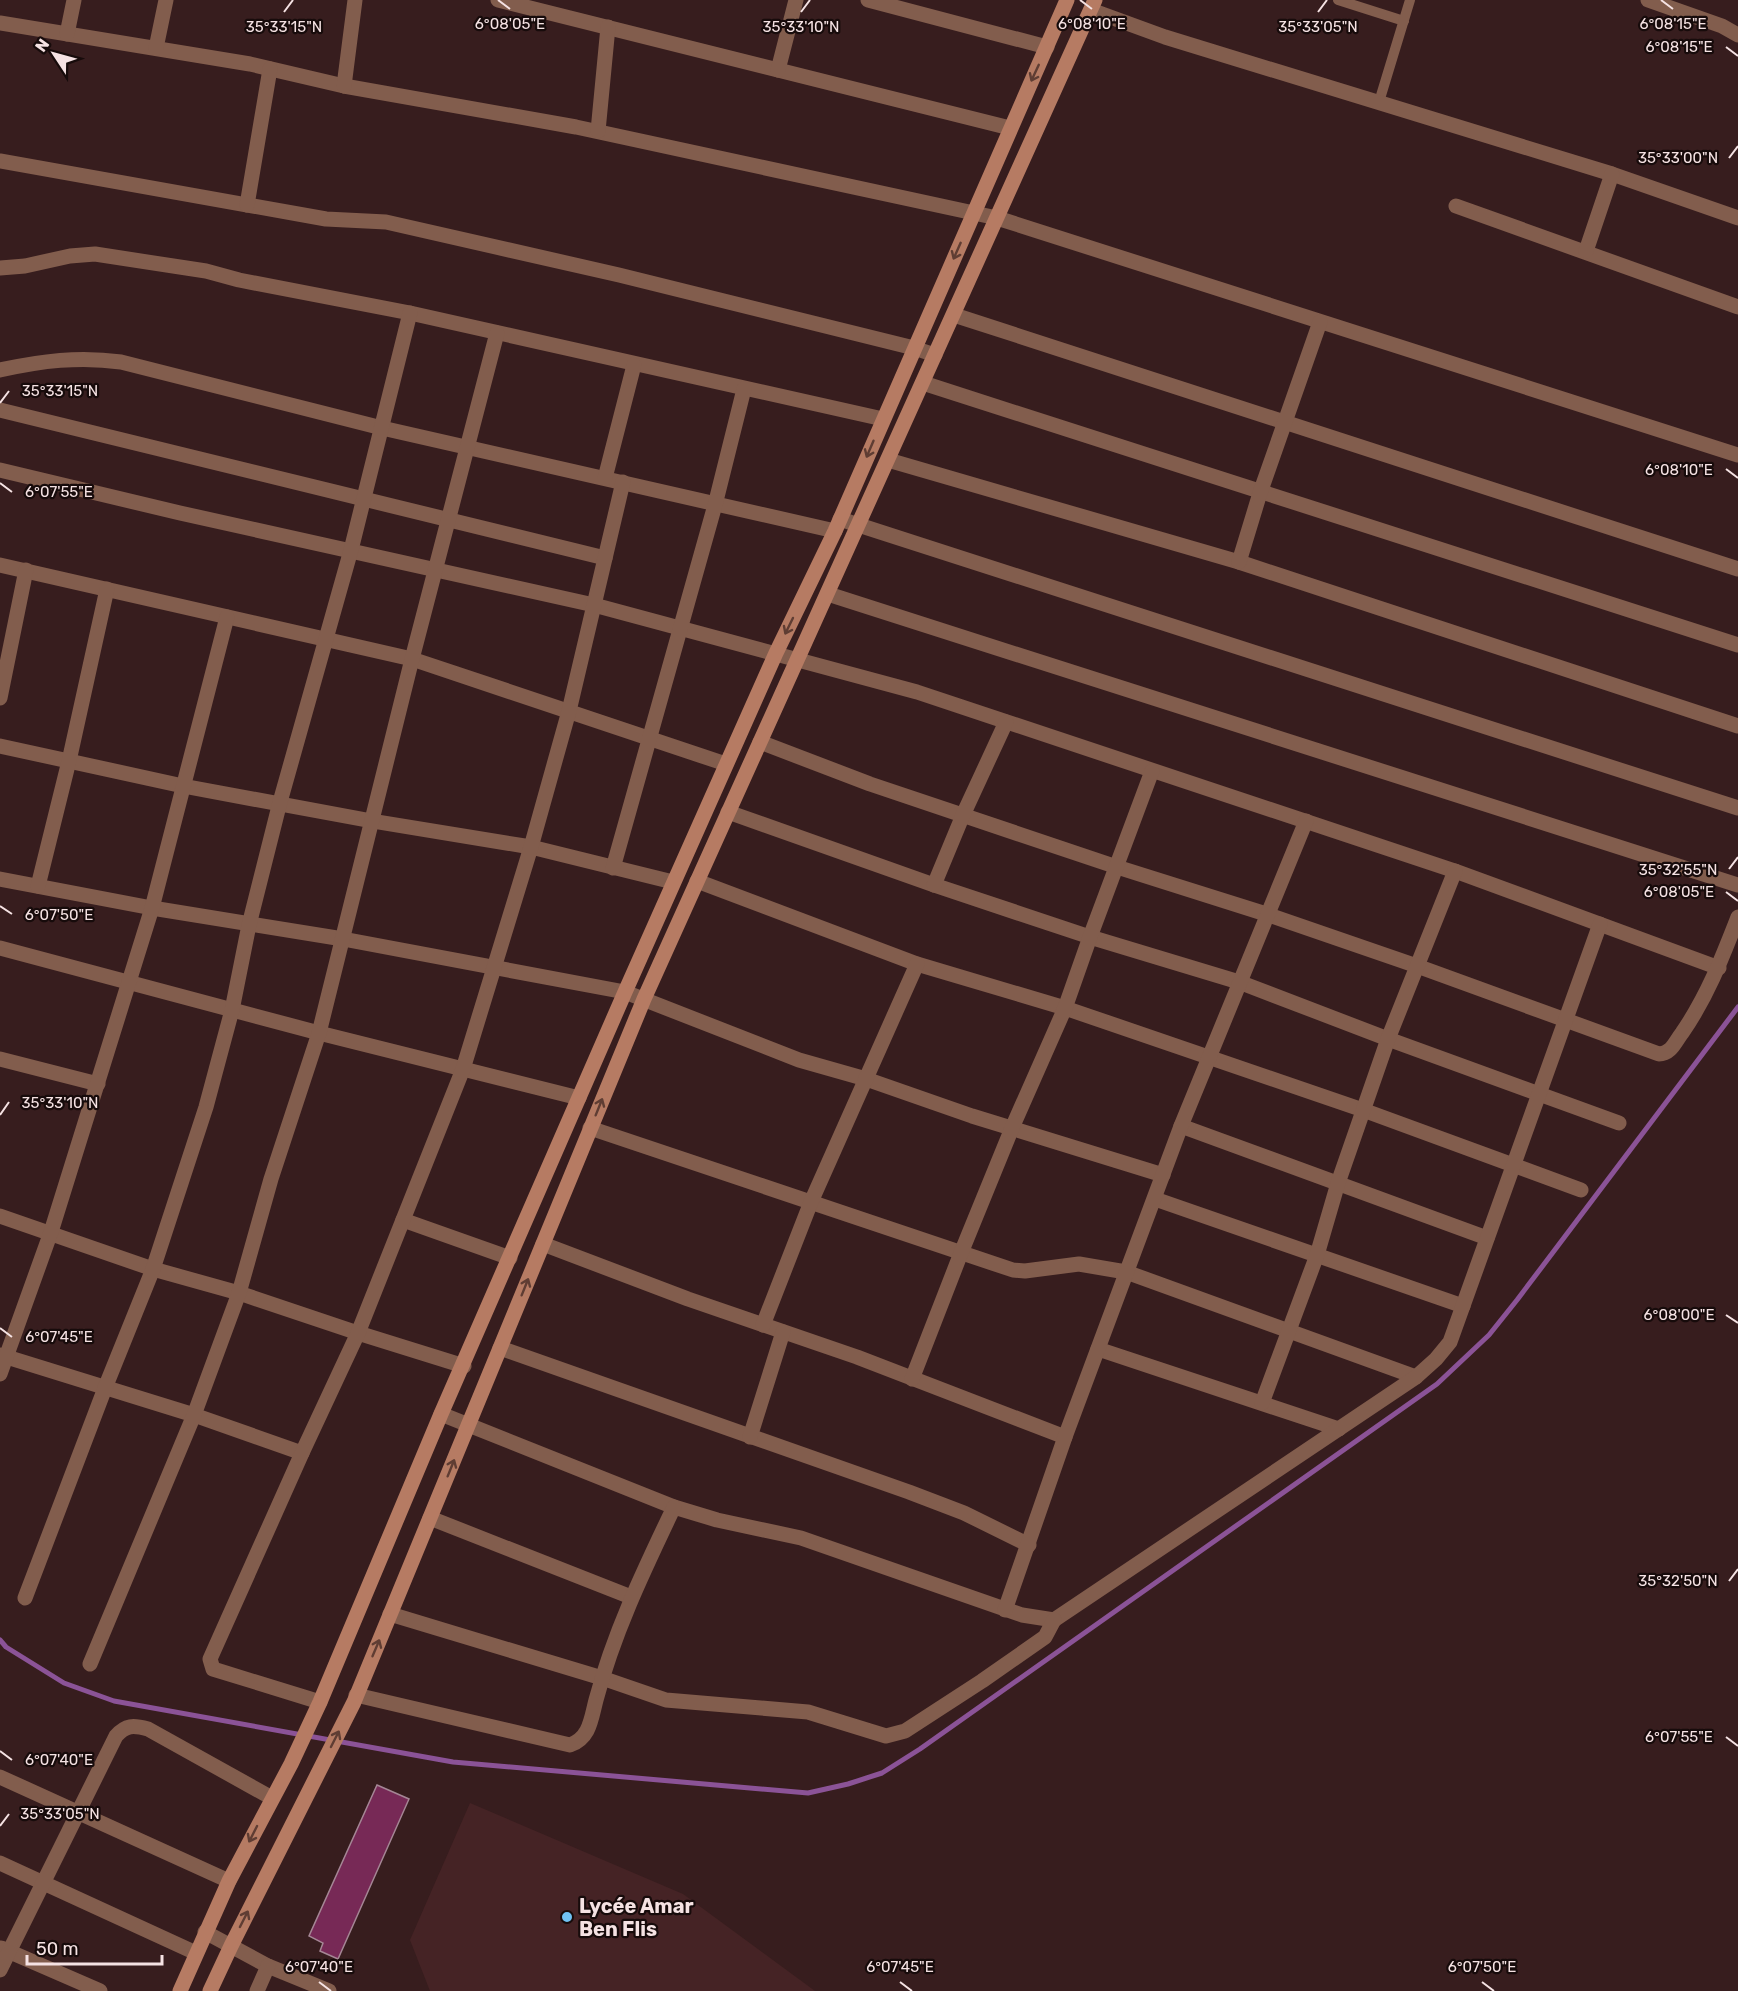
<svg xmlns="http://www.w3.org/2000/svg" width="1738" height="1991" font-family="Rubik,sans-serif">
  <style>
    .built { fill: #452325 }
    .lines { fill: none; stroke-linecap: round; stroke-linejoin: round }
    .stream { stroke: #8b5397; stroke-width: 5 }
    .building { fill: #772956; stroke: #a58695; stroke-width: 1.5 }
    .lane { stroke: #825d4d; stroke-width: 10 }
    .street { stroke: #825d4d; stroke-width: 15 }
    .secondary { stroke: #b67b63; stroke-width: 15 }
    .oneway { stroke: #5f3d33 }
    .ticks { fill: none; stroke: #f5e2e3; stroke-width: 2 }
    .poi-dot { fill: #70c2f4; stroke: #170b0b; stroke-width: 2 }
    .labels { text-anchor: middle; dominant-baseline: central; stroke-width: 4.5; stroke-linejoin: round; paint-order: stroke }
    .poi-label { font-size: 20px; font-weight: bold; fill: #f5e2e3; stroke: #170b0b; text-anchor: start }
    .ticks-label { font-size: 15px; text-anchor: middle; fill: #f5e2e3; stroke: #170b0b; stroke-width: 4.5; stroke-linejoin: round; paint-order: stroke }
  </style>
  <rect width="100%" height="100%" fill="#371d1e"/>
  <path class="built" d="M470,1803L683,1894L815,1991H430L410,1940Z"/>
  <g class="lines">
    <path class="stream" d="M0,1640L6,1647L64,1683L114,1701L453,1762L808,1793L848,1784L882,1773L920,1749L1437,1384L1489,1335L1517,1300L1738,1007"/>
  </g>
  <path class="building" d="M377,1785L409,1799L338,1959L320,1951L323,1943L309,1936Z"/>
  <g class="lines">
    <g class="lane">
      <path d="M1338,0L1404,21"/>
      <path d="M1379,102L1410,0"/>
    </g>
    <g class="street">
      <path d="M498,0L1010,128"/>
      <path d="M868,0L1047,47"/>
      <path d="M1648,0L1722,26L1738,35"/>
      <path d="M1091,10L1165,37L1612,174L1738,218"/>
      <path d="M0,23L250,64L344,86L576,127L997,218L1738,455"/>
      <path d="M67,34L74,0"/>
      <path d="M156,48L166,0"/>
      <path d="M778,70L796,0"/>
      <path d="M344,86L355,0"/>
      <path d="M598,131L608,27"/>
      <path d="M0,161L326,219L386,222L619,275L914,348L935,355"/>
      <path d="M247,205L270,69"/>
      <path d="M1456,206L1738,307"/>
      <path d="M1586,251L1612,174"/>
      <path d="M0,268L25,266L70,256L95,254L206,271L239,280L410,313L883,419"/>
      <path d="M954,315L1738,569"/>
      <path d="M0,370C41,361 79,356 121,362L382,428L835,531"/>
      <path d="M923,383L1738,645"/>
      <path d="M0,410L605,558"/>
      <path d="M888,460L1239,562L1738,726"/>
      <path d="M0,470L180,513L594,605L917,692L1455,871L1719,968"/>
      <path d="M605,478L634,365"/>
      <path d="M840,519L1738,808"/>
      <path d="M1239,562L1260,493L1320,322"/>
      <path d="M0,565L412,659L726,764"/>
      <path d="M828,594L1738,885"/>
      <path d="M0,698L26,570"/>
      <path d="M760,742L870,784L1117,867L1266,914L1417,966L1659,1054C1671,1054 1675,1042 1682,1033C1707,997 1722,958 1738,917"/>
      <path d="M0,746L183,786L372,821L531,847L673,882"/>
      <path d="M728,812L934,885L1090,937L1239,982L1388,1039L1619,1123"/>
      <path d="M613,868L715,505L744,389"/>
      <path d="M0,879L152,908L343,939L625,992L799,1060L866,1079L972,1116L1163,1175"/>
      <path d="M697,881L917,964L1065,1008L1363,1110L1581,1190"/>
      <path d="M934,885L963,815L1006,722"/>
      <path d="M38,886L69,761L107,589"/>
      <path d="M0,948L319,1033L579,1098"/>
      <path d="M0,1059L98,1084"/>
      <path d="M1181,1126L1487,1238"/>
      <path d="M590,1128L1013,1270L1025,1271L1079,1264L1126,1272L1416,1377"/>
      <path d="M1155,1199L1463,1306"/>
      <path d="M0,1216L153,1269L239,1293L358,1333L464,1366"/>
      <path d="M403,1220L510,1258"/>
      <path d="M543,1244L688,1299L857,1357L1065,1437"/>
      <path d="M763,1325L811,1202L917,964"/>
      <path d="M500,1348L909,1492L964,1513L1029,1545"/>
      <path d="M1098,1349L1339,1429"/>
      <path d="M0,1355L194,1415L302,1453"/>
      <path d="M0,1374L51,1232L152,908L227,617"/>
      <path d="M912,1379L961,1253L1012,1128L1065,1008L1090,937L1152,771"/>
      <path d="M1262,1403L1317,1255L1338,1183L1388,1039L1455,871"/>
      <path d="M441,1414L674,1507L717,1520L801,1538L1022,1615L1054,1620L1416,1377L1436,1359L1450,1342L1600,924"/>
      <path d="M750,1437L783,1332"/>
      <path d="M430,1518L631,1597"/>
      <path d="M25,1598L105,1388L153,1269L206,1107L232,1010L249,925L280,802L351,550L410,313"/>
      <path d="M1005,1610L1065,1437L1181,1126L1306,821"/>
      <path d="M390,1614L602,1678L666,1700L808,1712L886,1736L905,1731L982,1681L1045,1637L1054,1620"/>
      <path d="M90,1664L194,1415L239,1293L271,1179L319,1033L412,659L497,333"/>
      <path d="M356,1695L570,1745C590,1738 591,1719 596,1700C614,1632 644,1570 674,1507"/>
      <path d="M320,1702L213,1669L210,1659L302,1453L358,1333L463,1069L531,847L569,711L623,482"/>
      <path d="M0,1777L229,1881"/>
      <path d="M0,1863L196,1953"/>
      <path d="M205,1932L268,1966L329,1991"/>
      <path d="M1,1948L100,1991"/>
      <path d="M0,1970L116,1736C126,1725 133,1725 148,1729L272,1798"/>
      <path d="M257,1991L268,1966"/>
    </g>
    <g class="secondary">
      <path d="M180,1991L229,1881L291,1764L320,1702L441,1414L625,992L776,653L835,531L1067,0"/>
      <path d="M210,1991L231,1946L354,1702L644,999L1095,0"/>
    </g>
  </g>
  <defs><path id="oneway-shaft" d="M-6 0H5M1.5-3L5.5 0L1.5 3" fill="none" stroke-width="1.6" stroke-linecap="round" stroke-linejoin="round" transform="scale(1.5)"/></defs>
  <g class="oneway">
    <use href="#oneway-shaft" transform="translate(1035 73) rotate(115)"/>
    <use href="#oneway-shaft" transform="translate(957 251) rotate(114)"/>
    <use href="#oneway-shaft" transform="translate(870 449) rotate(113)"/>
    <use href="#oneway-shaft" transform="translate(789 626) rotate(116)"/>
    <use href="#oneway-shaft" transform="translate(599 1107) rotate(-68)"/>
    <use href="#oneway-shaft" transform="translate(525 1287) rotate(-68)"/>
    <use href="#oneway-shaft" transform="translate(451 1468) rotate(-68)"/>
    <use href="#oneway-shaft" transform="translate(376 1648) rotate(-67)"/>
    <use href="#oneway-shaft" transform="translate(335 1739) rotate(-63)"/>
    <use href="#oneway-shaft" transform="translate(253 1834) rotate(117)"/>
    <use href="#oneway-shaft" transform="translate(244 1919) rotate(-63)"/>
  </g>
  <path class="ticks" d="M498,0L510,9M1080,0L1092,9M1661,0L1673,9M284,12L293,0M801,12L810,0M1318,12L1327,0M1726,47L1738,56M1729,158L1738,146M0,403L9,391M1726,469L1738,478M0,483L12,492M1729,869L1738,857M1726,892L1738,901M0,906L12,914M0,1115L9,1102M1726,1315L1738,1323M0,1328L12,1337M1729,1581L1738,1569M1726,1737L1738,1746M0,1751L12,1760M0,1826L9,1814M319,1982L331,1991M900,1982L912,1991M1482,1982L1494,1991"/>
  <circle class="poi-dot" cx="567" cy="1917" r="6"/>
  <g class="labels">
    <g class="poi-label">
      <text x="579" y="1906">Lycée Amar<tspan x="579" dy="23">Ben Flis</tspan></text>
    </g>
  </g>
  <g class="ticks-label">
    <text x="1673" y="29">6°08'15"E</text>
    <text x="1092" y="29">6°08'10"E</text>
    <text x="510" y="29">6°08'05"E</text>
    <text x="284" y="32">35°33'15"N</text>
    <text x="801" y="32">35°33'10"N</text>
    <text x="1318" y="32">35°33'05"N</text>
    <text x="1679" y="52">6°08'15"E</text>
    <text x="1678" y="163">35°33'00"N</text>
    <text x="60" y="396">35°33'15"N</text>
    <text x="1679" y="475">6°08'10"E</text>
    <text x="59" y="497">6°07'55"E</text>
    <text x="1678" y="875">35°32'55"N</text>
    <text x="1679" y="897">6°08'05"E</text>
    <text x="59" y="920">6°07'50"E</text>
    <text x="60" y="1108">35°33'10"N</text>
    <text x="1679" y="1320">6°08'00"E</text>
    <text x="59" y="1342">6°07'45"E</text>
    <text x="1678" y="1586">35°32'50"N</text>
    <text x="1679" y="1742">6°07'55"E</text>
    <text x="59" y="1765">6°07'40"E</text>
    <text x="60" y="1819">35°33'05"N</text>
    <text x="319" y="1972">6°07'40"E</text>
    <text x="900" y="1972">6°07'45"E</text>
    <text x="1482" y="1972">6°07'50"E</text>
  </g>
  <g transform="translate(54 54) rotate(306)" stroke="#170b0b" stroke-width="4.5" paint-order="stroke">
  <path d="M0-4.5L10 22L0 15L-10 22Z" fill="#f5e2e3"/>
  <text y="-9" font-size="16" font-weight="bold" text-anchor="middle" fill="#f5e2e3">N</text>
  </g>
  <path d="M27 1955v9h135v-9" fill="none" stroke="#f5e2e3" stroke-width="3"/>
  <text x="36" y="1955" font-size="18" fill="#f5e2e3" stroke="#170b0b" stroke-width="4.5" paint-order="stroke">50 m</text>
</svg>
